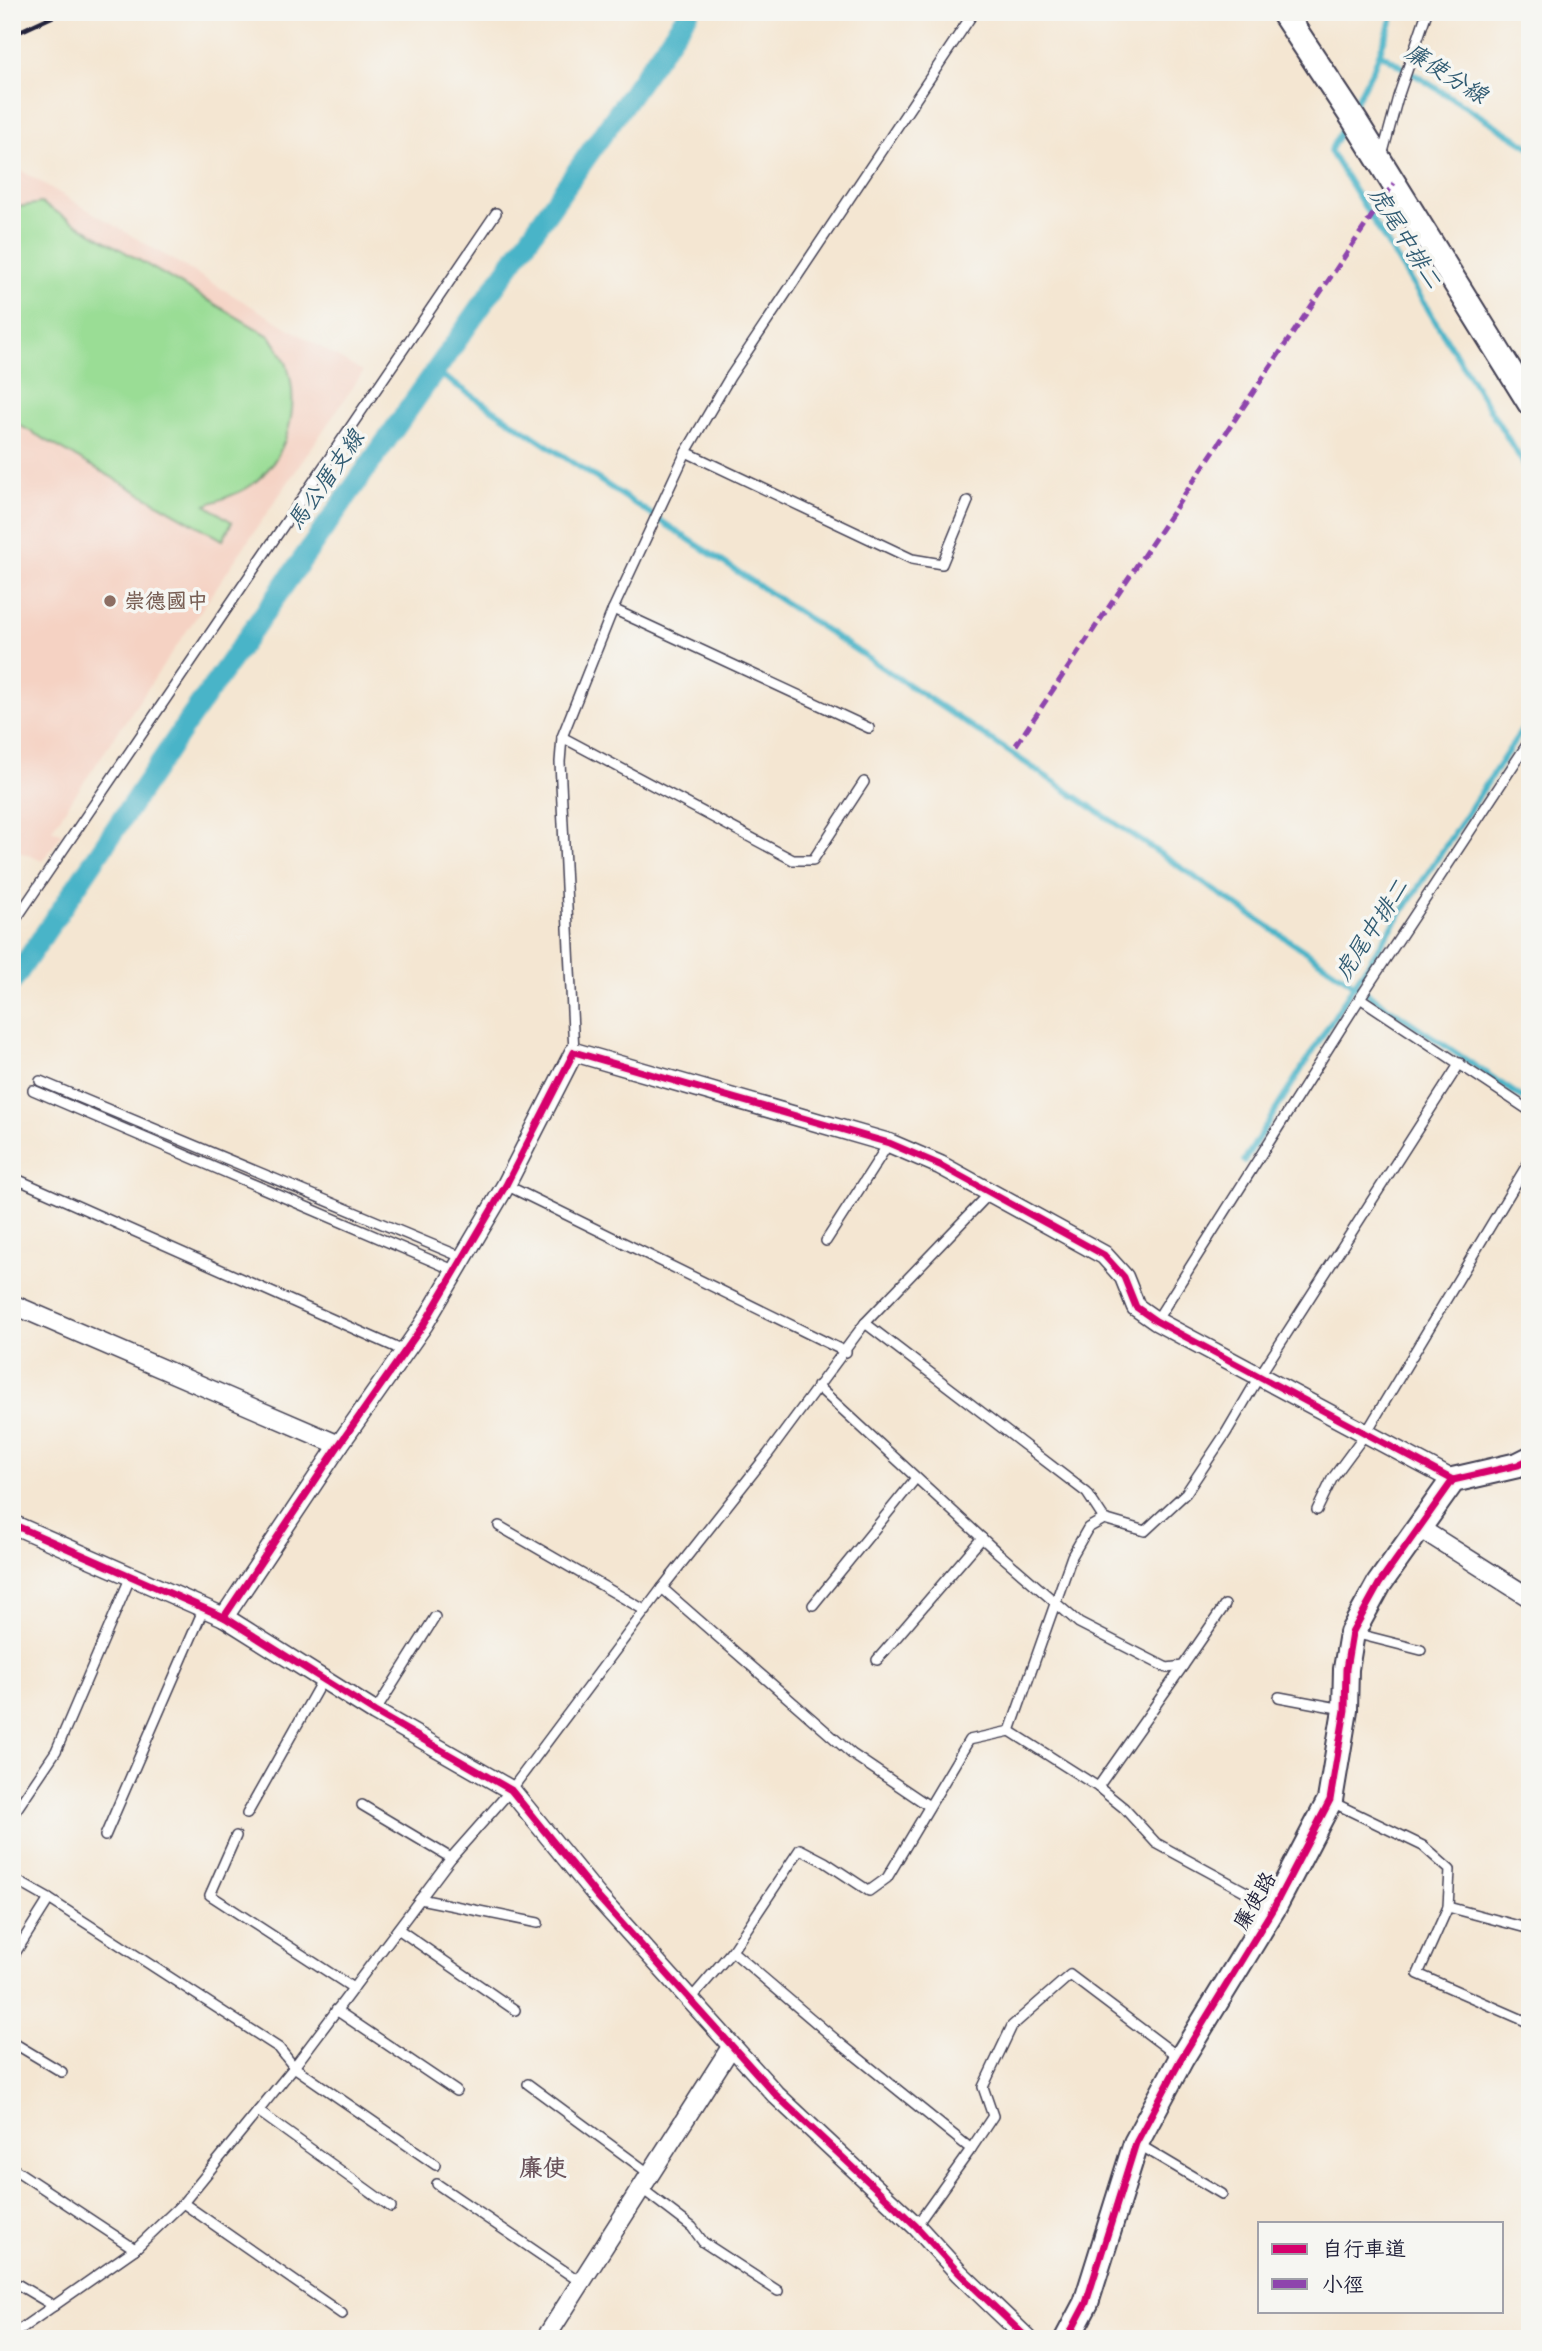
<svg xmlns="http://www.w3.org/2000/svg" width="1542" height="2351" font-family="'Balsamiq Sans','LXGW WenKai TC',sans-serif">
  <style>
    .built { fill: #f5d2c3 }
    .green { fill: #9add95; stroke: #5e8068; stroke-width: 2 }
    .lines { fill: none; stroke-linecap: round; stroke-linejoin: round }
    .stream { stroke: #4ab4c8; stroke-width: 6 }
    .canal { stroke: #4ab4c8; stroke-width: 21 }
    .lane-casing { stroke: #423f52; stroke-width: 12 }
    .street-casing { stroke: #423f52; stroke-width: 21 }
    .secondary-casing { stroke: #423f52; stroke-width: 28 }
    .lane { stroke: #fff; stroke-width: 9 }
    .street { stroke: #fff; stroke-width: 18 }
    .secondary { stroke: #fff; stroke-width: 24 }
    .rail { stroke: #22223b; stroke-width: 5 }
    .quiet { stroke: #8e44ad; stroke-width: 5; stroke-dasharray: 10 5; stroke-linecap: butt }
    .cycleway-casing { stroke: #f6f6f2; stroke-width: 11 }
    .cycleway { stroke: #d6006c; stroke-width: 7 }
    .education-dot { fill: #8d6e63; stroke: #f6f6f2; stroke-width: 2.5 }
    .labels { text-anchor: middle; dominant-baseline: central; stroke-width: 7; stroke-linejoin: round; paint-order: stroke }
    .education-label { font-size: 21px; font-weight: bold; fill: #785e54; stroke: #f6f6f2; text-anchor: start }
    .street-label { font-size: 21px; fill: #22223b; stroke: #f6f6f2 }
    .water-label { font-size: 23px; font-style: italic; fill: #325c73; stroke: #f6f6f2 }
    .quarter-label { font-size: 24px; font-weight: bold; fill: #69535b; stroke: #f6f6f2 }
  </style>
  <rect width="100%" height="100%" fill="#f6f6f2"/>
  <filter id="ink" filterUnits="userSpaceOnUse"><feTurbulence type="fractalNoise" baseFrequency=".0143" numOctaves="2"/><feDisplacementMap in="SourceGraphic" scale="14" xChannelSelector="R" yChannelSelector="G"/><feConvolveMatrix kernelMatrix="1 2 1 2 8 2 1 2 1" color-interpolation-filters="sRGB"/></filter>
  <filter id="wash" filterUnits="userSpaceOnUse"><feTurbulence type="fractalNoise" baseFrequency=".00686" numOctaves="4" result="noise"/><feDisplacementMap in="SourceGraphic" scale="28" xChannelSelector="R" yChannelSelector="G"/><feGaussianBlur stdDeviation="1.57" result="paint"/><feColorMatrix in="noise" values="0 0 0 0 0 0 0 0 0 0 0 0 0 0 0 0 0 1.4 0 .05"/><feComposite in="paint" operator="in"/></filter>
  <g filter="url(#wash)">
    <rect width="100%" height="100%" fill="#f4e6d2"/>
    <path class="built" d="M12,165L363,372L52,829L62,834L43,861L12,849Z"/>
    <path class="green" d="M41,203L271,337C276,346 284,356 287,365C301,409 287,459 250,486C237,495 220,499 206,505L232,522L223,540L12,421V208Z"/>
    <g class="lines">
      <g class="stream">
        <path d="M1380,53L1530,147"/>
        <path d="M1353,107L1374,67L1395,12"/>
        <path d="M1347,120L1330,151L1530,474"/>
        <path d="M435,371L1017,757L1530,1103"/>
        <path d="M1244,1161L1354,985L1530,718"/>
      </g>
      <path class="canal" d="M12,982L186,724L689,12"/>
    </g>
  </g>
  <g filter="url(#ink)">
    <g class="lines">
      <defs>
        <g id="lane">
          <path d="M1382,156L1398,97L1427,12"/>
          <path d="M686,452L912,559L942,564L968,501"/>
          <path d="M613,609L869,728"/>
          <path d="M562,737L793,860H813L864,782"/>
          <path d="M12,925L496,213"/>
          <path d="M1360,998L1530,1111"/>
          <path d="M574,1052L560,762L562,737L613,609L686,452L730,377L974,12"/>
          <path d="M40,1081L464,1258"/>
          <path d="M33,1090L456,1271"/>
          <path d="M12,1177L404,1351"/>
          <path d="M506,1185L846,1352"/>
          <path d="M826,1241L889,1143"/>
          <path d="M1156,1321L1360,998L1530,740"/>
          <path d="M865,1323L1087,1493L1104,1519"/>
          <path d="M817,1386L997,1552L1079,1623L1167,1668L1183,1666L1225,1605"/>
          <path d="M1317,1510L1332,1479L1366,1433L1530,1160"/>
          <path d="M499,1526L646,1611"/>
          <path d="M662,1588L852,1754L929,1806"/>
          <path d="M813,1605L916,1478"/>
          <path d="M1354,1633L1421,1650"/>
          <path d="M877,1660L982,1538"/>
          <path d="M1279,1697L1343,1709"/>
          <path d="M375,1712L435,1617"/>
          <path d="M1010,1731L1072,1556L1088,1528L1104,1519L1145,1531L1186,1493L1226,1433L1260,1375L1460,1063"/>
          <path d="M1098,1787L1183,1666"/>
          <path d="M1332,1802L1423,1846L1450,1870L1448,1907L1418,1974L1530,2023"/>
          <path d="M362,1805L451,1858"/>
          <path d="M247,1814L323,1679"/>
          <path d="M12,1816L56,1751L131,1576"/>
          <path d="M105,1836L204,1608"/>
          <path d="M236,1836L210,1895L353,1988"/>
          <path d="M12,1878L49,1899L279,2048L294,2067L436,2165"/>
          <path d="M420,1899L538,1923"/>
          <path d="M1448,1907L1530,1929"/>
          <path d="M398,1929L515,2010"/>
          <path d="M732,1951L841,2044L971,2149L916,2226"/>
          <path d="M12,1958L49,1899"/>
          <path d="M690,2000L732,1951L800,1849L825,1862L869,1891L887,1878L969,1740L1010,1731L1098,1787L1124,1808L1156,1843L1272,1906"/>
          <path d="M336,2010L456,2091"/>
          <path d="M12,2042L62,2072"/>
          <path d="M528,2084L650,2174"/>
          <path d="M258,2111L391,2207"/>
          <path d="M1138,2144L1222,2194"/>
          <path d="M971,2149L993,2116L983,2087L1012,2026L1070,1975L1180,2058"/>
          <path d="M17,2171L135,2249"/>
          <path d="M437,2184L582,2283"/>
          <path d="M641,2188L692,2227L703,2242L778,2291"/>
          <path d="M183,2203L342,2314"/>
          <path d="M12,2281L54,2306"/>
          <path d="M12,2335L135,2249L183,2203L294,2067L451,1858L511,1790L662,1588L768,1454L865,1323L991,1192"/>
        </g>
        <g id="street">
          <path d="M12,1304L339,1445"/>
          <path d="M12,1524L224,1617L375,1712L511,1790L598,1897L776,2095L916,2226L959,2273L1028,2339"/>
          <path d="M1418,1527L1530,1598"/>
          <path d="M224,1617L339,1445L424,1324L506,1185L574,1052L889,1143L940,1165L1104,1255L1124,1277L1136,1307L1156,1321L1453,1480"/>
          <path d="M545,2339L731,2047"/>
        </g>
        <g id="secondary">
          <path d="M1283,12L1355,121L1530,403"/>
          <path d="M1067,2339L1086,2303L1136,2143L1181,2059L1274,1907L1330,1800L1345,1710L1346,1669L1352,1633L1379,1584L1453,1480L1518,1465L1530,1459"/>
        </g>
      </defs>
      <use href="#lane" class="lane-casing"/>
      <use href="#street" class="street-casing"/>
      <use href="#secondary" class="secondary-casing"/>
      <use href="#lane" class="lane"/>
      <use href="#street" class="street"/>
      <use href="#secondary" class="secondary"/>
      <path class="rail" d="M12,35L62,12"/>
      <path class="quiet" d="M1016,745L1394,183"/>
      <defs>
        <g id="cycleway">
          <path d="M12,1524L224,1617L375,1712L511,1790L598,1897L776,2095L916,2226L959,2273L1028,2339"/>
          <path d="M224,1617L339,1445L424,1324L506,1185L574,1052L889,1143L940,1165L1104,1255L1124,1277L1136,1307L1156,1321L1453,1480L1518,1465L1530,1459"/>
          <path d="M1067,2339L1086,2303L1136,2143L1181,2059L1274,1907L1330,1800L1345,1710L1346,1669L1352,1633L1379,1584L1453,1480"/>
        </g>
      </defs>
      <use href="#cycleway" class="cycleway-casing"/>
      <use href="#cycleway" class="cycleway"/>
    </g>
  </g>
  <circle class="education-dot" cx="110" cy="601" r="7"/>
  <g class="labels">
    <g class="education-label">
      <text x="124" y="601">崇德國中</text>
    </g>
    <g class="street-label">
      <text transform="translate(1255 1901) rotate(-60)">廉使路</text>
    </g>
    <g class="water-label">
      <text transform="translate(1446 74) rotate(32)">廉使分線</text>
      <text transform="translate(1405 238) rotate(58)">虎尾中排二</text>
      <text transform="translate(326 480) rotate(-55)">馬公厝支線</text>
      <text transform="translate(1372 930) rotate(-57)">虎尾中排二</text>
    </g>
    <g class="quarter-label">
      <text x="543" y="2168">廉使</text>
    </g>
  </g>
  <rect width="1542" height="2351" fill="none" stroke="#f6f6f2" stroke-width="42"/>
  <rect x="1258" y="2222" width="245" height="91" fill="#f6f6f2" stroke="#a1a1a9" stroke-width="2"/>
  <rect x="1272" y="2244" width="35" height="10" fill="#d6006c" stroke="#a1a1a9" stroke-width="2"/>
  <text x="1322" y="2256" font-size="21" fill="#22223b">自行車道</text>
  <rect x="1272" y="2279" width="35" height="10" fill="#8e44ad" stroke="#a1a1a9" stroke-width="2"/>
  <text x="1322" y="2292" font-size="21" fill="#22223b">小徑</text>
</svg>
